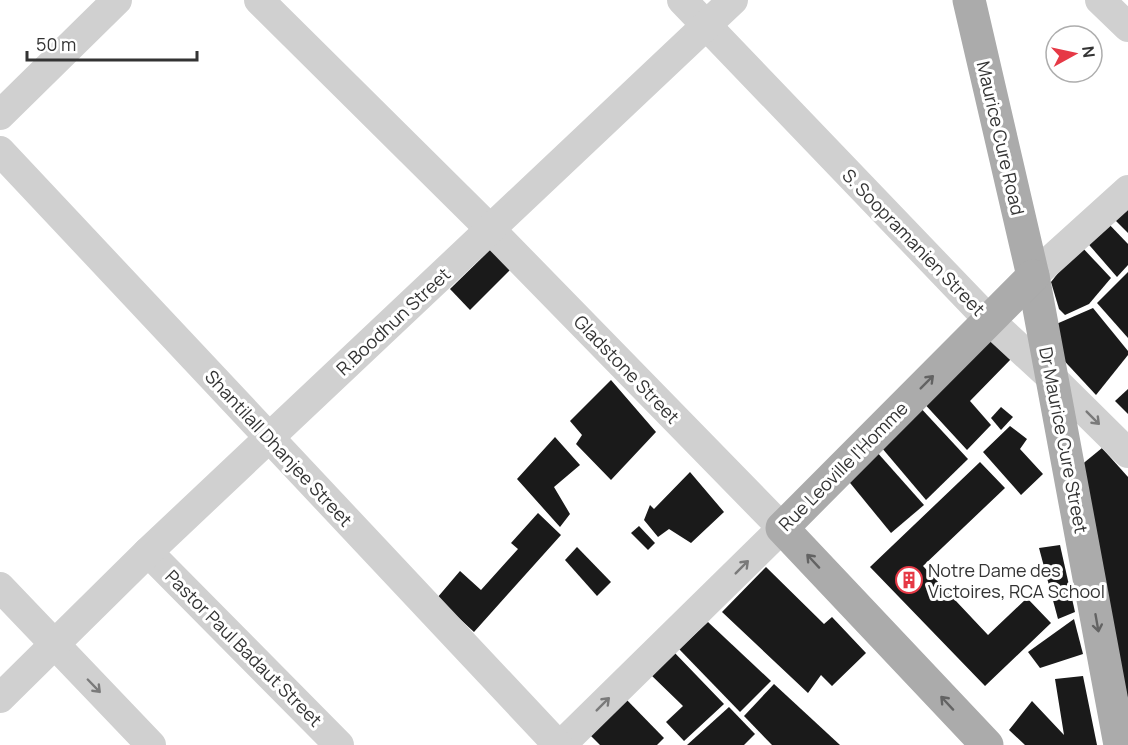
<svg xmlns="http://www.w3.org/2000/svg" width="1128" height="745" font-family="Manrope,sans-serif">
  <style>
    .building { fill: #1a1a1a }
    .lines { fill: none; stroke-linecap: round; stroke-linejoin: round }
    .minor { stroke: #d0d0d0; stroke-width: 30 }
    .major { stroke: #ababab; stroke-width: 33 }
    .oneway { stroke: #636363 }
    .oneway2 { stroke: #7a7a7a }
    .labels { text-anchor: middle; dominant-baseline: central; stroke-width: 6; stroke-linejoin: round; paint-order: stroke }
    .street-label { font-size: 18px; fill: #333; stroke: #fff }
    .poi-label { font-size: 18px; fill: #333; stroke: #fff; text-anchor: start }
  </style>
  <rect width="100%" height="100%" fill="#fff"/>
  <g class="building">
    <path d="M1128,204V233L1112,217Z"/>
    <path d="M1105,220L1128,244V265L1117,277L1084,239Z"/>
    <path d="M1080,245L1111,278L1089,304L1065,315L1059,309L1051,282Z"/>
    <path d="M491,249L511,269L470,310L450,289Z"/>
    <path d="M1128,272V338L1097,303Z"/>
    <path d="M1093,308L1128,351V355L1096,395L1057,353L1054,325Z"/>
    <path d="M985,330L1011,359L970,401L991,425L967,450L920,399Z"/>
    <path d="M611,380L656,432L611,480L576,444L582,435L570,421Z"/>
    <path d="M1128,389V414L1115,401Z"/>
    <path d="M917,404L968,459L926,500L876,441Z"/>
    <path d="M1001,407L1013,417L1001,430L991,418Z"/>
    <path d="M1010,426L1027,439L1020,449L1043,474L1021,495L983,452Z"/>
    <path d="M555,437L580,465L554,487L570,514L560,527L517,479Z"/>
    <path d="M1102,448L1128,477V701L1080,466Z"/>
    <path d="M876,451L924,505L891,533L846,478Z"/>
    <path d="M980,462L1005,488L923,566L988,635L1027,598L1051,623L985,686L870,567Z"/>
    <path d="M690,472L724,512L691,543L669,529L658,537L644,520L650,505L654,509Z"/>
    <path d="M538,513L561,535L474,632L437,598L460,571L481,590L518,549L511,543Z"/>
    <path d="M639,526L655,543L648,550L631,533Z"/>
    <path d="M1060,545L1075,612L1058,619L1039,548Z"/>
    <path d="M577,547L611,582L597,596L565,560Z"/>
    <path d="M766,567L824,624L832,617L866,653L832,686L821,675L808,693L722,612Z"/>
    <path d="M1074,619L1083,654L1040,668L1028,652Z"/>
    <path d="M708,622L771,681L740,712L679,649Z"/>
    <path d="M672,650L724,704L684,741L666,722L683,706L649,673Z"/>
    <path d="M1083,676L1097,745H1025L1009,730L1032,701L1064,735L1055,679Z"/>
    <path d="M774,684L840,745H772L744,716Z"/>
    <path d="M624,697L664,738L657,745H600L588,733Z"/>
    <path d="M729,707L755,734L744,745H687Z"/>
  </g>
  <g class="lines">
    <g class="minor">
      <path d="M259,0L491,230L782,528L561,745"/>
      <path d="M682,0L989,320L1053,379L1128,453"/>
      <path d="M1100,0L1128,27"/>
      <path d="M0,115L117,0"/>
      <path d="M0,151L558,745"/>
      <path d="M1033,276L1128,190"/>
      <path d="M148,552L339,745"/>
      <path d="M0,587L151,745"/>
      <path d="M0,698L148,552L733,0"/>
    </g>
    <g class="major">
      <path d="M969,0L1033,276L1120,745"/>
      <path d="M987,745L782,528L1033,276"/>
    </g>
  </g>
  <defs><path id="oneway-shaft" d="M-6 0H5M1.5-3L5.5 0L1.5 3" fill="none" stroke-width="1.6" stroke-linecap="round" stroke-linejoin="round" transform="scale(1.5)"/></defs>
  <g class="oneway">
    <use href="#oneway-shaft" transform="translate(927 382) rotate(-45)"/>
    <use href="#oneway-shaft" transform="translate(813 561) rotate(-133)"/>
    <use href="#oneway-shaft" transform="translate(1097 623) rotate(80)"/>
    <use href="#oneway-shaft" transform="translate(947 703) rotate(-133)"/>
  </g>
  <g class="oneway2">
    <use href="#oneway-shaft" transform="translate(1093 418) rotate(45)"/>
    <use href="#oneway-shaft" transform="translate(742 567) rotate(-45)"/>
    <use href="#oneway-shaft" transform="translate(94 686) rotate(46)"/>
    <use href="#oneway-shaft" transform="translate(603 704) rotate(-45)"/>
  </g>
  <defs>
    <symbol id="building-ring" viewBox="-11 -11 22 22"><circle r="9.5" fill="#fff" stroke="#e63946" stroke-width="1.5"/><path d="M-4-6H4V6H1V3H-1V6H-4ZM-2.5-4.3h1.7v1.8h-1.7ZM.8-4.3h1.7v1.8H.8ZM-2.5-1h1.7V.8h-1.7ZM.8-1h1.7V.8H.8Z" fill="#e63946"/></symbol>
  </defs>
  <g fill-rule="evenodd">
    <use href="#building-ring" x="894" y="565" width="30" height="30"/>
  </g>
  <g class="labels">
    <g class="street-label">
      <text transform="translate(1001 138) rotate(77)">Maurice Cure Road</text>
      <text transform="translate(914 242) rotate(46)">S. Soopramanien Street</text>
      <text transform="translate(393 321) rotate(-43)">R.Boodhun Street</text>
      <text transform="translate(627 369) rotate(46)">Gladstone Street</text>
      <text transform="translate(1064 440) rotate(79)">Dr Maurice Cure Street</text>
      <text transform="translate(279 448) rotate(47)">Shantilall Dhanjee Street</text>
      <text transform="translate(843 466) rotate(-45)">Rue Leoville l'Homme</text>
      <text transform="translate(244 648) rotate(45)">Pastor Paul Badaut Street</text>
    </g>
    <g class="poi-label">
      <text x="928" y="570">Notre Dame des<tspan x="928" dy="21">Victoires, RCA School</tspan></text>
    </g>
  </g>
  <g transform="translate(1074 54) rotate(82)"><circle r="28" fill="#ffffff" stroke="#adadad" stroke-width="1.5"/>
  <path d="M0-4.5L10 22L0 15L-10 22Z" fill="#e63946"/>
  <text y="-9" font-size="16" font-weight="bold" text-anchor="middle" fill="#333333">N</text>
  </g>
  <path d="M27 51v9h170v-9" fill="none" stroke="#333333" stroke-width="3"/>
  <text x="36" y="51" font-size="18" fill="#333333" stroke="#ffffff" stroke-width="4.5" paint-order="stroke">50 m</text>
</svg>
